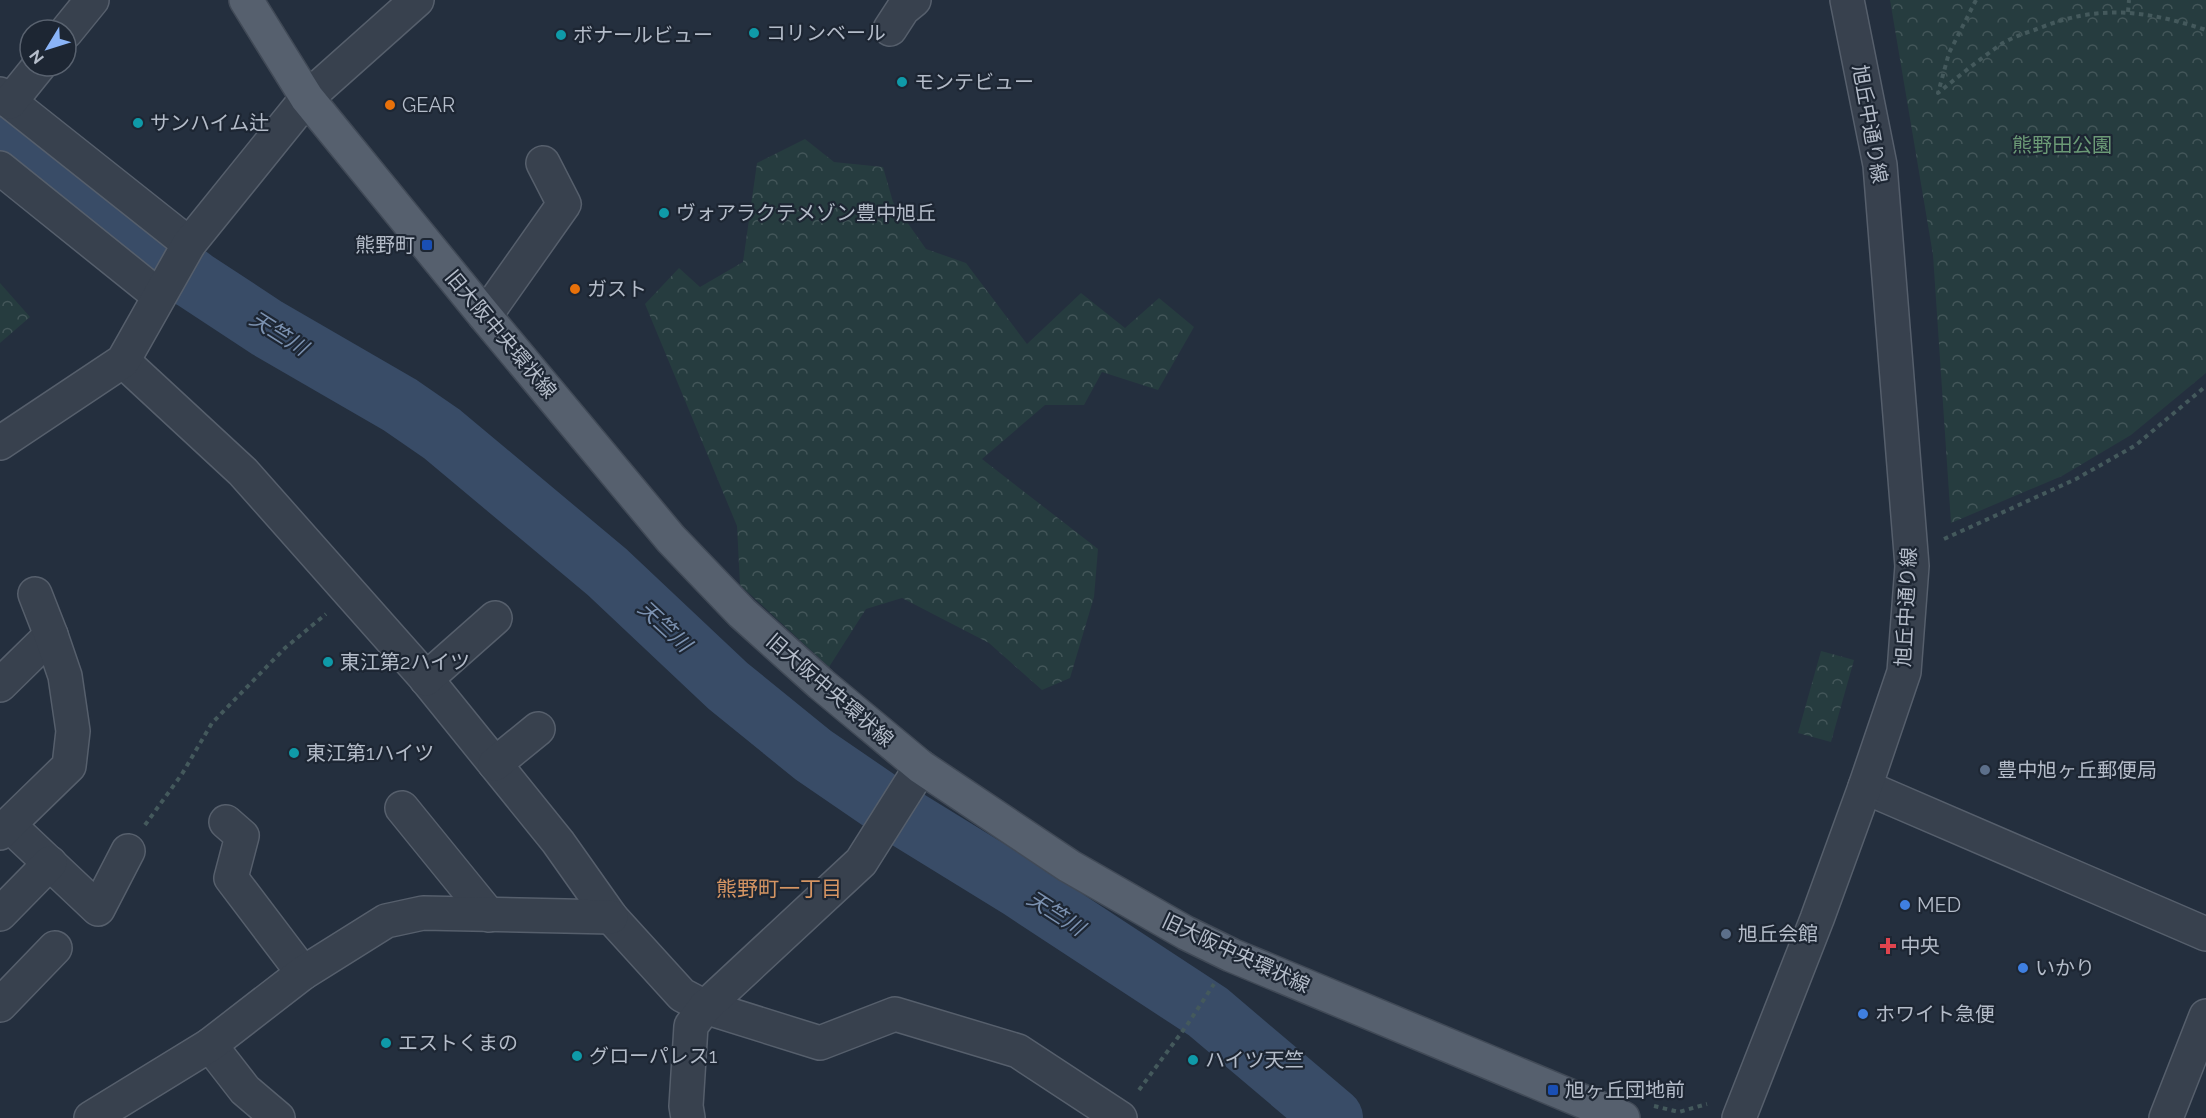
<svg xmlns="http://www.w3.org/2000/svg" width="2206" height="1118" font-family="Raleway,'Noto Sans JP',sans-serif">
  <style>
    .forest { fill: url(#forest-crowns) }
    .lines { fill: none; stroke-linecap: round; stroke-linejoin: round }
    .river { stroke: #394c67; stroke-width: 60 }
    .minor-casing { stroke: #565f6c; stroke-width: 36 }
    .major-casing { stroke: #414a57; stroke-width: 36 }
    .path { stroke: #44595c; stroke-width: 4; stroke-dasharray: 4.5 4.5; stroke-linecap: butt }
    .minor { stroke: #38414e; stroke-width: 33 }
    .major { stroke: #56606e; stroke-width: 33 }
    .culture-dot { fill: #0f9aa8; stroke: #1d2633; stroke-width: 2 }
    .food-dot { fill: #e8710a; stroke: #1d2633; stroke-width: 2 }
    .transit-dot { fill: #1a4fb4; stroke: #1d2633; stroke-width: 2 }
    .service-dot { fill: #5c6f8a; stroke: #1d2633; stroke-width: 2 }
    .shop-dot { fill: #3f7fe0; stroke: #1d2633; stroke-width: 2 }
    .health-dot { fill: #e0444e; stroke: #1d2633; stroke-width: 2 }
    .labels { text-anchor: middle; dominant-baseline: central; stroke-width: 4.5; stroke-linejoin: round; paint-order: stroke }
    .poi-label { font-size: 20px; fill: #b4bcc9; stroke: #1d2633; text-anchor: start }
    .street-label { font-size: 20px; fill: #b4bcc9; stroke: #1d2633 }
    .park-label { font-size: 20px; fill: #6b9a76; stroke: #1d2633 }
    .water-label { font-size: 21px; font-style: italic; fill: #7c92b1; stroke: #1d2633 }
    .neighbourhood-label { font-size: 21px; fill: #d59563; stroke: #1d2633 }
  </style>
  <defs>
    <pattern id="forest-crowns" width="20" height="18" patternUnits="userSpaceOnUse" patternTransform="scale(1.5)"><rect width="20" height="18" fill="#263c3f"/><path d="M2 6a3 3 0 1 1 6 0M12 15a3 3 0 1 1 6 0" fill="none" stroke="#435659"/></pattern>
  </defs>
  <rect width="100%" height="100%" fill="#242f3e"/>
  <g class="forest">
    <path d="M1890,0H2206V373L2131,435L2062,476L1951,523L1933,255Z"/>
    <path d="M805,139L834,162L883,167L893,202L926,249L966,263L1027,344L1081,293L1125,328L1159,298L1194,327L1158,390L1102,372L1084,405H1045L982,459L1098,549L1094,597L1070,678L1042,690L989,643L902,598L866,609L829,667L740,585L737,526L645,304L679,268L700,287L743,262L757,163Z"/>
    <path d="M0,283L30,317L0,343Z"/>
    <path d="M1821,651L1854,660L1831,742L1798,733Z"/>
  </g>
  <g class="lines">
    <path class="river" d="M0,131L125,229L194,280L267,328L400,405L442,434L607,572L728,686L813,755L902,816L1019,888L1208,1012L1333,1118"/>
    <defs>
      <g id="minor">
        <path d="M890,29L903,9L914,0"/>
        <path d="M66,32L92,0"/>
        <path d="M0,94L189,244"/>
        <path d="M10,102L39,66"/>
        <path d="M0,168L159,296"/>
        <path d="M485,316L564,204L543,163"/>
        <path d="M123,361L243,472L423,675L558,842L611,917L682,995L705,1007L820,1043L895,1014L1018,1051L1120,1118"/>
        <path d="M0,443L123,361L189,244L307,98L417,0"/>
        <path d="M426,679L495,618"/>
        <path d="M0,685L51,635"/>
        <path d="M495,764L538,729"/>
        <path d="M1865,787L2206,934"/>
        <path d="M402,808L489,915"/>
        <path d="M226,822L242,836L231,878L303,973"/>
        <path d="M9,825L98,909L128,851"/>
        <path d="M0,833L69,766L73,731L65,676L51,635L35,594"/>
        <path d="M0,914L50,863"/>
        <path d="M0,1005L55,948"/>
        <path d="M210,1045L245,1090L278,1118"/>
        <path d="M91,1118L210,1045L303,973L386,921L423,913L611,917"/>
        <path d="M688,1118L686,1106L691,1026L705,1007L861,862L921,767"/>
        <path d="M1739,1118L1817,919L1865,787L1904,672L1912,566L1880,165L1847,0"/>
        <path d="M2166,1118L2206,1016"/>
      </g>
      <path id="major" d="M246,0L307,98L485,316L671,539L742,613L821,684L921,767L1069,866L1186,933L1231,955L1623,1118"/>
    </defs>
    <use href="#minor" class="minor-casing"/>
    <use href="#major" class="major-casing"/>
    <g class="path">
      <path d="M1976,0L1949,53L1938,93C1959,76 1981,58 2003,43C2013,37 2026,33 2037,29C2098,4 2145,10 2206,30"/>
      <path d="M2128,12L2129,0"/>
      <path d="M1944,539L2076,479L2136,445L2206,386"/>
      <path d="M145,825L182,774L212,723L285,648L326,614"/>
      <path d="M1139,1090L1187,1025L1214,984"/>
      <path d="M1654,1106L1679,1112L1707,1104"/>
    </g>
    <use href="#minor" class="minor"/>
    <use href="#major" class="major"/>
  </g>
  <g class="culture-dot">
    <circle cx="754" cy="33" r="6"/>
    <circle cx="561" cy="35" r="6"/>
    <circle cx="902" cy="82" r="6"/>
    <circle cx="138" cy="123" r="6"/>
    <circle cx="664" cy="213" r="6"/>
    <circle cx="328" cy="662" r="6"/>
    <circle cx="294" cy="753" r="6"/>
    <circle cx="386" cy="1043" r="6"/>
    <circle cx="577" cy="1056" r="6"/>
    <circle cx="1193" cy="1060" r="6"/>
  </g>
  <g class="food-dot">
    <circle cx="390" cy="105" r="6"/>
    <circle cx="575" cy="289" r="6"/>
  </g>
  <g class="transit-dot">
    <rect x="421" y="239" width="12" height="12" rx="3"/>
    <rect x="1547" y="1084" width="12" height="12" rx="3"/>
  </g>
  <g class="service-dot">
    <circle cx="1985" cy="770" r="6"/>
    <circle cx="1726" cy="934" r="6"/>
  </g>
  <g class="shop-dot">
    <circle cx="1905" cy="905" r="6"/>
    <circle cx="2023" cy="968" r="6"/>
    <circle cx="1863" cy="1014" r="6"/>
  </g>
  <path class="health-dot" d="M1885 937h6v6h6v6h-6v6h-6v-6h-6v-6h6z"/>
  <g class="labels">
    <g class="poi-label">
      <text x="766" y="33">コリンベール</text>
      <text x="573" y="35">ボナールビュー</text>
      <text x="914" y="82">モンテビュー</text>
      <text x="402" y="105">GEAR</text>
      <text x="150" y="123">サンハイム辻</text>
      <text x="676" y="213">ヴォアラクテメゾン豊中旭丘</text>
      <text x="415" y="245" text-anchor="end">熊野町</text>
      <text x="587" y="289">ガスト</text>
      <text x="340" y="662">東江第2ハイツ</text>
      <text x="306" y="753">東江第1ハイツ</text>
      <text x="1997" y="770">豊中旭ヶ丘郵便局</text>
      <text x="1917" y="905">MED</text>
      <text x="1738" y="934">旭丘会館</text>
      <text x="1900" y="946">中央</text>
      <text x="2035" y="968">いかり</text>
      <text x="1875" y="1014">ホワイト急便</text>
      <text x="398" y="1043">エストくまの</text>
      <text x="589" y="1056">グローパレス1</text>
      <text x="1205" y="1060">ハイツ天竺</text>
      <text x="1565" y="1090">旭ヶ丘団地前</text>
    </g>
    <g class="street-label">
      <text transform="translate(1870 124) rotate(80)">旭丘中通り線</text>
      <text transform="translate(501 334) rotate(50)">旧大阪中央環状線</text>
      <text transform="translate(1906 607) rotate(-87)">旭丘中通り線</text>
      <text transform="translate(830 690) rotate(41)">旧大阪中央環状線</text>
      <text transform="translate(1236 953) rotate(25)">旧大阪中央環状線</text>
    </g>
    <g class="park-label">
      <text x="2062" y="145">熊野田公園</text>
    </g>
    <g class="water-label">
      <text transform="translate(279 333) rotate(32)">天竺川</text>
      <text transform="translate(665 626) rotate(43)">天竺川</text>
      <text transform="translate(1056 913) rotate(33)">天竺川</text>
    </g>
    <g class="neighbourhood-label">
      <text x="779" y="888">熊野町一丁目</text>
    </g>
  </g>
  <g transform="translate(48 48) rotate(232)"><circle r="28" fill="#1d2633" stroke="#59626f" stroke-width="1.5"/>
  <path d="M0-4.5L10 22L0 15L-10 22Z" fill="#8ab4f8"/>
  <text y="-9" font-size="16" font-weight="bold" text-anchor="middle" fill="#b4bcc9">N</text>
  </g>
</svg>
